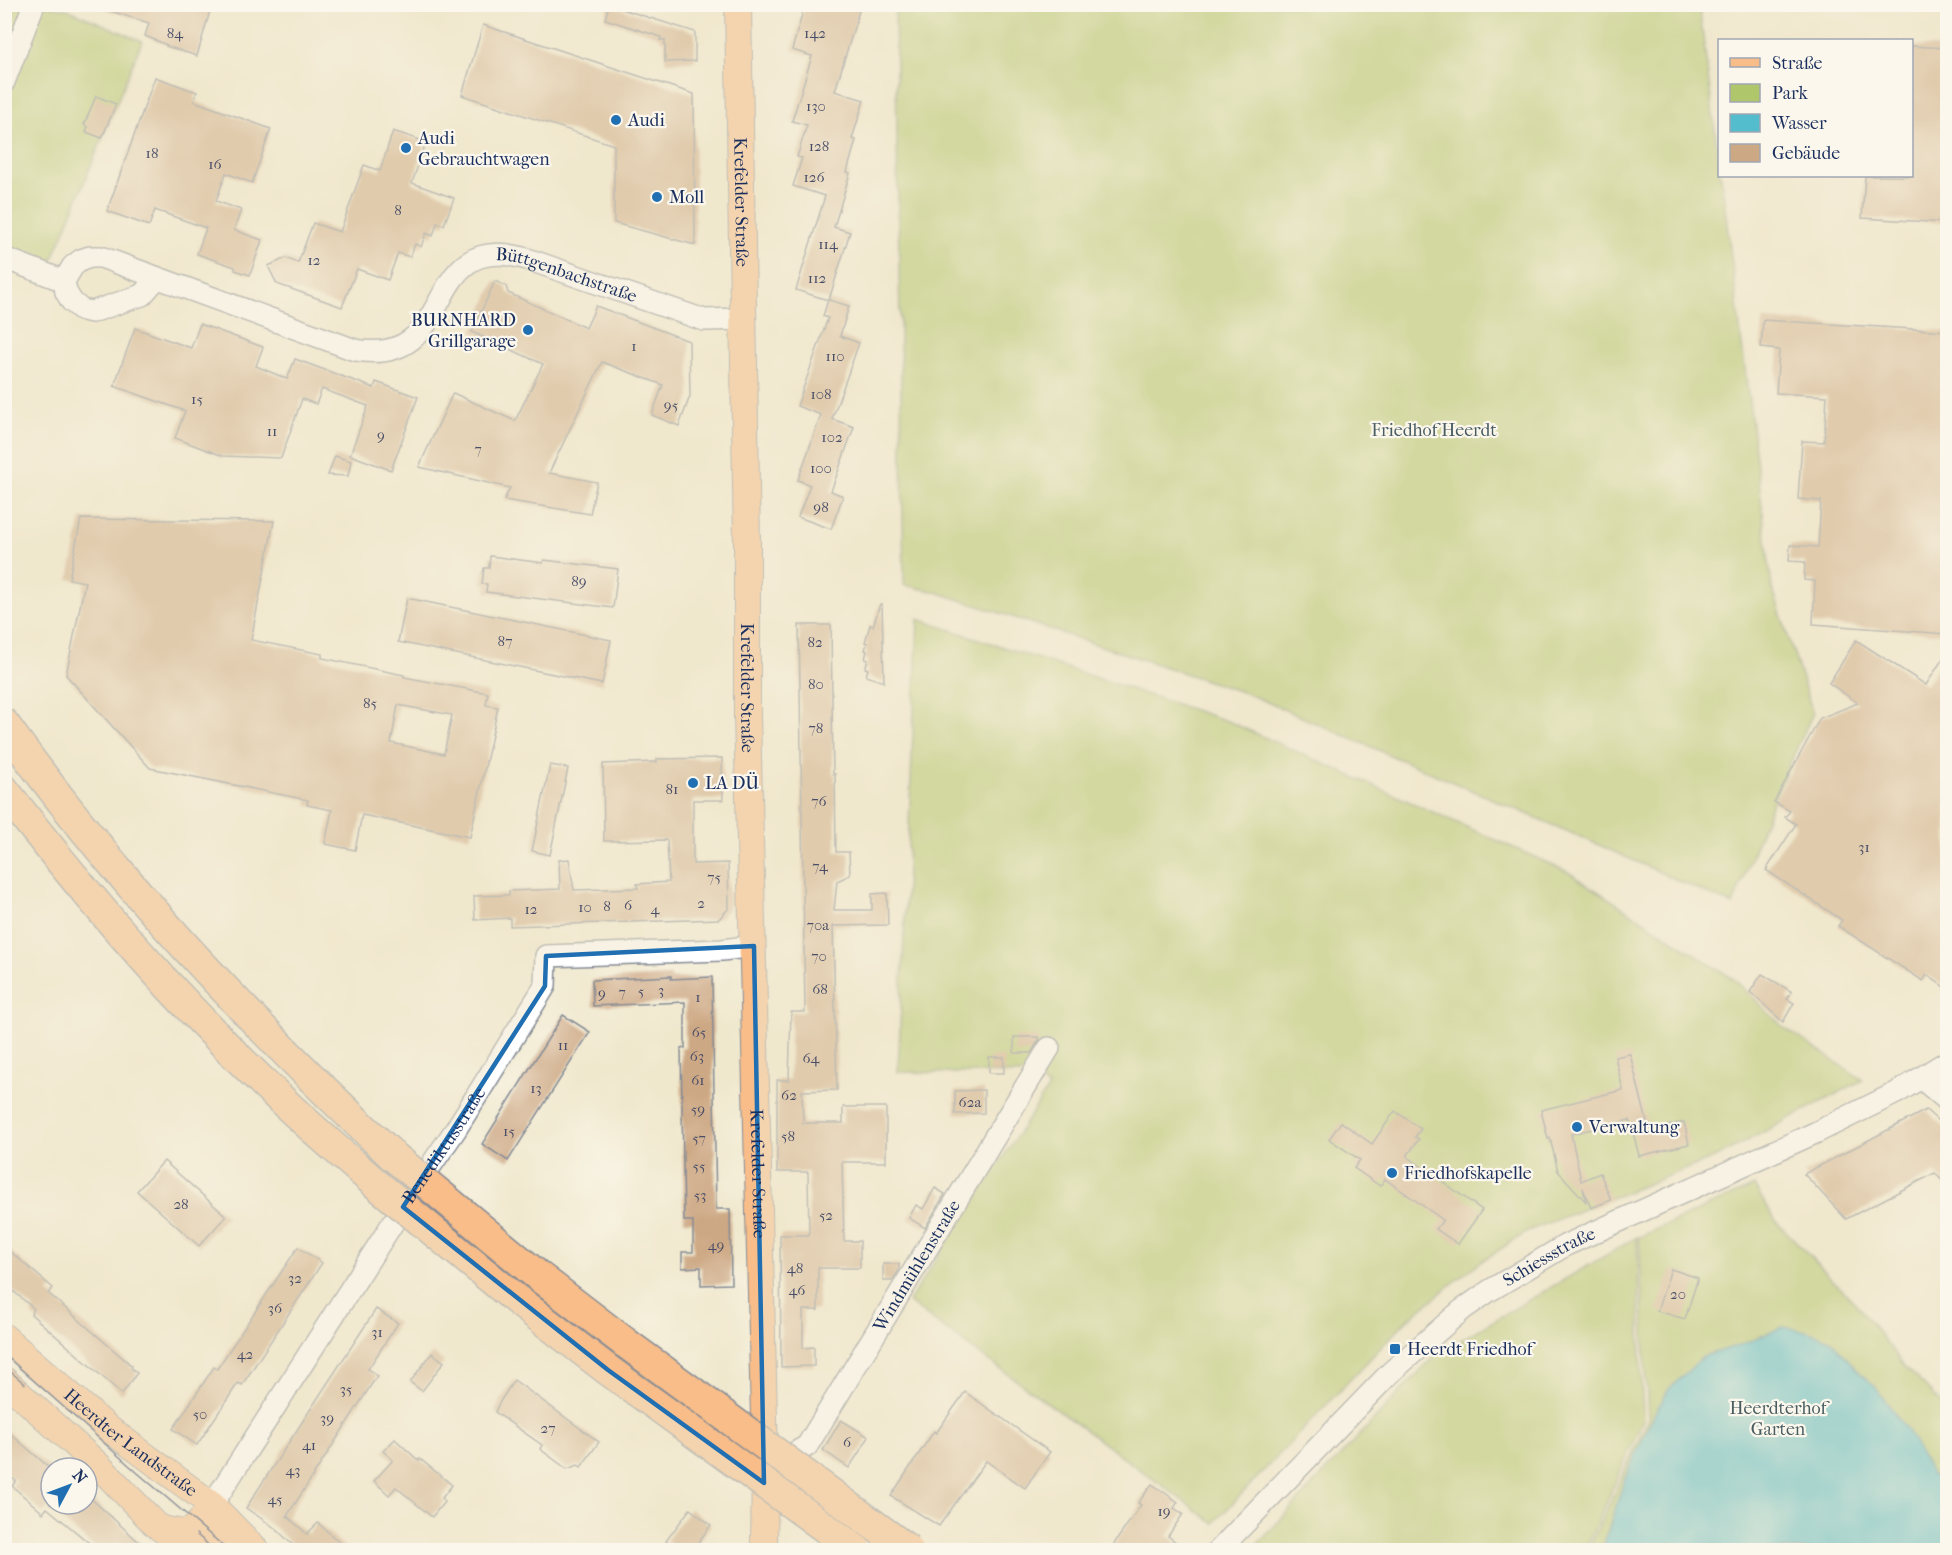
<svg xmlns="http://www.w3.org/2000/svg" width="1952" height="1555" font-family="'IM FELL French Canon',serif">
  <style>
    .green { fill: #b0c66b; stroke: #667a64; stroke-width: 1.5 }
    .water { fill: #53bdce; stroke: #377696; stroke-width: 1.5 }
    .building { fill: #cda884; fill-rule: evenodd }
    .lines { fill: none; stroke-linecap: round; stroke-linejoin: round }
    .minor-casing { stroke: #868c96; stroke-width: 24 }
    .major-casing { stroke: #868c96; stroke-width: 28 }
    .highway-casing { stroke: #868c96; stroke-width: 33 }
    .minor { stroke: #fff; stroke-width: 21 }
    .major { stroke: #f8bd89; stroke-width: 26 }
    .highway { stroke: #f8bd89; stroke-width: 30 }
    .tram { stroke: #1b2f5e; stroke-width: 1.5 }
    .highway-bridge-casing { stroke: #868c96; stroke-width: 33; stroke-linecap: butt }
    .highway-bridge { stroke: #f8bd89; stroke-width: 30 }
    .marked { fill: none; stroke: #1f6fb2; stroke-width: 4.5; stroke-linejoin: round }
    .poi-dot { fill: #1f6fb2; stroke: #fbf7ec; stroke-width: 2 }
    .labels { text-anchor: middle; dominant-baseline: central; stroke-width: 4.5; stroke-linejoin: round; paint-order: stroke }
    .number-label { font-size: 15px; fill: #484d68 }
    .poi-label { font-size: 18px; fill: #1b2f5e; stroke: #fbf7ec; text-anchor: start }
    .street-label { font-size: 18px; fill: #1b2f5e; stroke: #fbf7ec }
    .park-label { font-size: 18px; fill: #485c62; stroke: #fbf7ec }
  </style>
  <rect width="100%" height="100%" fill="#fbf7ec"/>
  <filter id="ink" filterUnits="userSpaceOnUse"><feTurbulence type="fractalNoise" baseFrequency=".0167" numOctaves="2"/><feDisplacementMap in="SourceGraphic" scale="12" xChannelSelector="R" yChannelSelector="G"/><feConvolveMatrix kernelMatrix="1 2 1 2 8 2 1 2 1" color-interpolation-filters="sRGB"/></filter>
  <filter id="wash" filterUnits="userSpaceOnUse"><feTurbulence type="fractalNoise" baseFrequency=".008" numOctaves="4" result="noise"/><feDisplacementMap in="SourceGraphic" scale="24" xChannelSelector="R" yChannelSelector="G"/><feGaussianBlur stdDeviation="1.35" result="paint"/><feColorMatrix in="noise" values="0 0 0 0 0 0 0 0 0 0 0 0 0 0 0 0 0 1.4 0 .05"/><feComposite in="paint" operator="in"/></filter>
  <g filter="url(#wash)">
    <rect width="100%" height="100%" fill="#f0e8cd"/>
    <g class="green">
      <path d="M4,5H44L67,9L142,41L48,271L5,257Z"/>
      <path d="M895,5H1699L1719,162L1720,176H1721L1772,587L1813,713L1772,803L1733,905L1592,842L1248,694L936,592L904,585Z"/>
      <path d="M918,619L1230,722L1568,872L1735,980L1782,1026L1863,1080L1714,1158L1530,1230L1477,1264L1406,1321L1214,1523L908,1302L1049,1087L1028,1074L898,1072Z"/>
      <path d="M1754,1186L1775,1220L1857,1305L1903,1364L1947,1409V1550H1588L1648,1419L1639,1237Z"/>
      <path d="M1637,1237L1643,1420L1585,1550H1252L1435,1355Z"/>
    </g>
    <path class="water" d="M1783,1327L1806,1331L1832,1341L1860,1373L1874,1385L1907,1430L1932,1476L1947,1479V1550H1602L1625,1478L1652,1418L1669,1389L1704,1356L1740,1345Z"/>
    <g id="blocks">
      <g class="building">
        <path d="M102,4H212L197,56L166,46L167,45L145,36L149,23L101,8Z"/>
        <path d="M805,4H861L835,91L864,100L852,139L856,140L847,172L850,173L834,227L850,232L829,300L849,306L840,336L859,343L832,419L854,427L831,491L843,496L831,529L798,517L810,485L798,480L821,415L797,406L828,318L823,316L828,300L796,290L825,196L793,186L802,158L797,157L807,125L792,121L812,56L792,50Z"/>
        <path d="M609,5L695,32V61L665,62V40H660L661,37L605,19Z"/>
        <path d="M483,25L694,94L695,245L614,223V145L462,95Z"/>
        <path d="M1911,46L1947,48V223L1862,218L1865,176H1911Z"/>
        <path d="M155,77L197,92L194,101L271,129L252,183L226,173L216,201L241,210L234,230L262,240L250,275L235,270V267L197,254L206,228L155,210L149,226L107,211Z"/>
        <path d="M96,96L116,104L102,138L86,132L88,127L84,125Z"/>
        <path d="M393,131L426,142L412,183L454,198L444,225L437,223L433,236L426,233L421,247L415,244L410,257L398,253L388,280L357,269L342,307L277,284L268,266L286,258L298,263L313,223L340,232L364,165L380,171Z"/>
        <path d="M495,281L506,286L508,293L586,328L596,306L689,341L690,396L679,426L652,415L663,385L602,362L549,473L597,482L590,514L504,500L510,488L419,467L453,393L515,421L543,364L472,332Z"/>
        <path d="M1763,320L1947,331V634L1813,624L1815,581L1804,580L1805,562L1789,561L1790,545L1818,547L1821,501L1798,499L1802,441L1824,442L1827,396L1776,393L1779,350L1761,348Z"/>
        <path d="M200,324L263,347L256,366L287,379L295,359L374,388L376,382L418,397L391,470L350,455L368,406L322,389L316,404L302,399L281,458L223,456L175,438L185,411L114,386L135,328L191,348Z"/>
        <path d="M335,456L351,461L348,476L328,475Z"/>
        <path d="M81,519L274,521L251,640L322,654V658L404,675V677L488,693L486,705L498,707L470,837L362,815L355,850L325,844L332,810L307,805L308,800L150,768L66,675L85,582L69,579ZM398,705L452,715L444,754L391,743Z"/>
        <path d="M490,556L543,563L544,560L618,569L613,608L486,592L487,584H482L484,568H489Z"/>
        <path d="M407,598L611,640L602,684L398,642Z"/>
        <path d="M880,604H882L884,682L866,676L868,669L865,668L868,660L865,659L867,651L865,650L867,643L865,642L870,625L873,626Z"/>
        <path d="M799,625H831L833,774H835L836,852H849L850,875L837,881L834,910H872V894L887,893L888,925L833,926L837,1090L802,1091L803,1123H843V1107H886V1162H842L844,1241H860V1268H818V1310H803V1348L814,1347V1366L781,1367L780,1235H809L808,1172H777V1080H789L791,1012H805Z"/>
        <path d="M1856,640L1926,685L1947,652V989L1927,975L1923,981L1838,926L1842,920L1766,870L1796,824L1785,817L1790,811L1774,802L1820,718L1858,703L1829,683Z"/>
        <path d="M722,758L723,800H693V864L728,863L729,908L719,919L510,926V918L475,920L474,896L509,895V891L560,889L559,860L569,859L574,890L638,888L637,884L669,882L667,840L604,841L603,764L657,762V759Z"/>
        <path d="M550,765L568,768L550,855L532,851Z"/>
        <path d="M1762,974L1792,992L1787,999L1794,1003L1783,1022L1750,992Z"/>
        <path d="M671,976V979L712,977L716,1209H730L731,1284L701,1285V1267L682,1268V1252H693V1221H684L681,1048H685V1002L593,1006L592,980Z"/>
        <path d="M563,1015L590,1032L508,1161L482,1144Z"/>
        <path d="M1014,1037H1039V1040L1031,1053H1014Z"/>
        <path d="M1630,1054L1649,1130L1684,1122L1689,1144L1639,1156L1630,1120L1571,1134L1581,1181L1600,1173L1611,1200L1591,1208L1583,1188L1586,1202L1558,1171L1550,1138L1548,1139L1541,1110L1623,1090L1615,1057Z"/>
        <rect x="989" y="1057" width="15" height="16"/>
        <path d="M984,1090V1113L955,1114V1091Z"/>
        <path d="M1926,1110L1947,1129V1186L1935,1173L1846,1219L1804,1174Z"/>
        <path d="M1395,1111L1421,1129L1415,1137L1419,1139L1407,1156L1482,1210L1458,1244L1436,1229L1443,1220L1385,1179L1380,1186L1354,1168L1360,1160L1329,1139L1341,1122L1372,1144Z"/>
        <path d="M164,1161L226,1216L199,1246L137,1191Z"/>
        <path d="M935,1188L945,1194L925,1228L909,1218L916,1205L923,1209Z"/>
        <path d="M4,1246L53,1288L48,1293L132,1366L131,1368L137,1373L122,1394L31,1314L34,1309L4,1283Z"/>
        <path d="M298,1247L322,1263L242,1385L238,1383L197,1445L173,1429L214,1367L217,1369Z"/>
        <path d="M883,1264H899V1270L892,1281H883Z"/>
        <path d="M1671,1269L1698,1278L1685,1319L1657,1311Z"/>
        <path d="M376,1309L398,1323L368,1369L377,1376L287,1516L307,1534L318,1523L349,1551H292L295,1547L275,1528L246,1508Z"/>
        <path d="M432,1353L444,1362L422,1391L410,1382Z"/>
        <path d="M514,1380L599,1442L581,1467L578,1465L567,1469L540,1449L542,1445L495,1412L499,1403Z"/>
        <path d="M965,1392L1050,1452L1025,1488L986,1461L939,1526L891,1496L934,1431L936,1433Z"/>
        <path d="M841,1420L869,1437L849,1468L823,1450Z"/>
        <path d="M4,1428L51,1469L50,1504H87V1495L149,1551H99L47,1508L43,1513L12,1486L16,1481L4,1472Z"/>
        <path d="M395,1439L419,1461L420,1459L452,1485L442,1498L445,1501L432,1517L396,1487L389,1495L374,1481L393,1460L383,1451Z"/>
        <path d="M1152,1484L1178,1502L1174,1508L1183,1514L1168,1536L1188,1551H1109L1141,1505L1138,1503Z"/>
        <path d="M690,1509L711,1525L692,1551H679L666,1541Z"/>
      </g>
    </g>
  </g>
  <g filter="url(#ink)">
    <use href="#blocks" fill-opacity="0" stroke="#868c96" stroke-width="1.5"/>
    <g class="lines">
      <defs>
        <g id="minor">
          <path d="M4,82L34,4"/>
          <path d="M4,258L64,281"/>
          <path id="s1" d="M157,278L142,295L92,312L82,310L72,302L66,292L64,281L73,266L81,260L90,257H101L355,350C463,368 417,227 527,259L704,320L743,319"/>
          <path d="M1921,1078L1948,1101"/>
          <path id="s2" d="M773,1459L788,1457L807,1446L1049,1048"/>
          <path id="s3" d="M212,1505L412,1193L456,1129L545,986L546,956L722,950L754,946"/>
          <path id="s4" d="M1219,1550L1390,1373L1462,1310L1489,1291L1566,1245L1815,1133L1898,1092L1948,1061"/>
        </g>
        <g id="major">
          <path id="s5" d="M738,4L747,545V715L765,1460L764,1550"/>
          <path id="s6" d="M4,1337L109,1429L212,1505L256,1550"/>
          <path d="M4,1380L99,1466L154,1523L189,1550"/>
          <path d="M160,1528C193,1538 194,1531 212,1505"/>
          <path d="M206,1550C223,1525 228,1538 249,1545"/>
        </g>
        <g id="highway">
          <path d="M4,724C117,882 252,1024 393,1156"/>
          <path d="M4,790C90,901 184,1009 287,1105C315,1131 345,1157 375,1183"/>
          <path d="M449,1202L537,1275L627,1344"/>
        </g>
      </defs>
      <use href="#minor" class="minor-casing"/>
      <use href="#major" class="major-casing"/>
      <use href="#highway" class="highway-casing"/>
      <use href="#minor" class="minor"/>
      <use href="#major" class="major"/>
      <use href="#highway" class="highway"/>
      <g class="tram">
        <path d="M4,1354L139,1474L228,1550"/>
        <path d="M4,1366L25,1384"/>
        <path d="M196,1534L214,1550"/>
      </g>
      <defs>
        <g id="highway-bridge">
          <path d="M393,1156L449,1202"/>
          <path d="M375,1183L517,1300L608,1370L856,1550"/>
          <path d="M627,1344L908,1550"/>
        </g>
      </defs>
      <use href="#highway-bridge" class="highway-bridge-casing"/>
      <use href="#highway-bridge" class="highway-bridge"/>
    </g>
  </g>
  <path d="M0 0H1952V1555H0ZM754,946L764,1483L608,1370L403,1207L545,986L546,956Z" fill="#f0e8cd" fill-opacity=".55" fill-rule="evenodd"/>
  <path class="marked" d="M754,946L764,1483L608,1370L403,1207L545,986L546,956Z"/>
  <g class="poi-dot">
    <circle cx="616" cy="120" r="6"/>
    <circle cx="406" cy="148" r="6"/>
    <circle cx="657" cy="197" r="6"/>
    <circle cx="528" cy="330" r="6"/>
    <circle cx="693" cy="783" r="6"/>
    <circle cx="1577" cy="1127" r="6"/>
    <circle cx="1392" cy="1173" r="6"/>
    <rect x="1389" y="1343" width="12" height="12" rx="3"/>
  </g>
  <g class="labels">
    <g class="number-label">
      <text x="175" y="33">84</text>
      <text x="815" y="33">142</text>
      <text x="816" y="106">130</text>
      <text x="819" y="146">128</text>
      <text x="152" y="153">18</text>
      <text x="215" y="164">16</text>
      <text x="814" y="177">126</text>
      <text x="398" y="210">8</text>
      <text x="828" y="244">114</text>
      <text x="314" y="260">12</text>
      <text x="817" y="278">112</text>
      <text x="634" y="346">1</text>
      <text x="835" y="356">110</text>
      <text x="821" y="394">108</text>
      <text x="197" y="399">15</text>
      <text x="671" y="405">95</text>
      <text x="272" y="431">11</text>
      <text x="381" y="435">9</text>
      <text x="832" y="437">102</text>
      <text x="478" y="449">7</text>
      <text x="821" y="468">100</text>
      <text x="821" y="507">98</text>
      <text x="579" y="581">89</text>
      <text x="505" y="641">87</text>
      <text x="815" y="642">82</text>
      <text x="816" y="684">80</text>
      <text x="370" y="703">85</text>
      <text x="816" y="728">78</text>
      <text x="672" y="789">81</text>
      <text x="819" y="801">76</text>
      <text x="1864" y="847">31</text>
      <text x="820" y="866">74</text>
      <text x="714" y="877">75</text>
      <text x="701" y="903">2</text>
      <text x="628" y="905">6</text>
      <text x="607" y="906">8</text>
      <text x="585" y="907">10</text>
      <text x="531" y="909">12</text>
      <text x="655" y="909">4</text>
      <text x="818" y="925">70a</text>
      <text x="819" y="956">70</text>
      <text x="820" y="989">68</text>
      <text x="661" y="990">3</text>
      <text x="641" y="991">5</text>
      <text x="622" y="992">7</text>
      <text x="602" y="993">9</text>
      <text x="698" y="997">1</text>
      <text x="699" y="1032">65</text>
      <text x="563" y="1045">11</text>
      <text x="697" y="1056">63</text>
      <text x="811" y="1058">64</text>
      <text x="698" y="1080">61</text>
      <text x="536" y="1088">13</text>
      <text x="789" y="1095">62</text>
      <text x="970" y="1102">62a</text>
      <text x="698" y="1109">59</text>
      <text x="509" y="1131">15</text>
      <text x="788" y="1136">58</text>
      <text x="699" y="1138">57</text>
      <text x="699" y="1166">55</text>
      <text x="700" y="1195">53</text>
      <text x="181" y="1204">28</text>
      <text x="826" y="1215">52</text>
      <text x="716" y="1245">49</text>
      <text x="795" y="1268">48</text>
      <text x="295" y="1278">32</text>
      <text x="797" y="1290">46</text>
      <text x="1678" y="1294">20</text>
      <text x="275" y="1308">36</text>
      <text x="377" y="1332">31</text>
      <text x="245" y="1354">42</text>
      <text x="346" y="1389">35</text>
      <text x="200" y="1414">50</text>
      <text x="327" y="1418">39</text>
      <text x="548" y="1428">27</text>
      <text x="847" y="1442">6</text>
      <text x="309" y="1445">41</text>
      <text x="293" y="1470">43</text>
      <text x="275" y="1499">45</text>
      <text x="1164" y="1511">19</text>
    </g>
    <g class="poi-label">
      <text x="628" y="120">Audi</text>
      <text x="418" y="138">Audi<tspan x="418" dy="21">Gebrauchtwagen</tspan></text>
      <text x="669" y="197">Moll</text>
      <text x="516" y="320" text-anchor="end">BURNHARD<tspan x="516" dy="21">Grillgarage</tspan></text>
      <text x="705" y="783">LA DÜ</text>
      <text x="1589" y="1127">Verwaltung</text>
      <text x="1404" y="1173">Friedhofskapelle</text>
      <text x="1407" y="1349">Heerdt Friedhof</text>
    </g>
    <g class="street-label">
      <text stroke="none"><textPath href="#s5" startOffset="198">Krefelder Straße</textPath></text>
      <text stroke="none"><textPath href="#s1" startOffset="698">Büttgenbachstraße</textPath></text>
      <text stroke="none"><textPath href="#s5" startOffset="684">Krefelder Straße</textPath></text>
      <text stroke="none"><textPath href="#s3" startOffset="428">Benediktusstraße</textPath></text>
      <text stroke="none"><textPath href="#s5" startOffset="1170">Krefelder Straße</textPath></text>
      <text stroke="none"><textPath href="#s4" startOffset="444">Schiessstraße</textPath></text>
      <text stroke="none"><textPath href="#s2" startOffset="248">Windmühlenstraße</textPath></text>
      <text stroke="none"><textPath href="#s6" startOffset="165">Heerdter Landstraße</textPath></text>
    </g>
    <g class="park-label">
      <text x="1434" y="430">Friedhof Heerdt</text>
      <text x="1778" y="1408">Heerdterhof<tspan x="1778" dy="21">Garten</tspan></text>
    </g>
  </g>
  <rect width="1952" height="1555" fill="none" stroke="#fbf7ec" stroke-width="24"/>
  <rect x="1718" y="39" width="195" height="138" fill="#fbf7ec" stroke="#a1a7b3" stroke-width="1.5"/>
  <rect x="1730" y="58" width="30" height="9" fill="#f8bd89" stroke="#a1a7b3" stroke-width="1.5"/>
  <text x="1772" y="69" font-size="18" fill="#1b2f5e">Straße</text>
  <rect x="1730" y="84" width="30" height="18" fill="#b0c66b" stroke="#a1a7b3" stroke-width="1.5"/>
  <text x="1772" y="99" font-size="18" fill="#1b2f5e">Park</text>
  <rect x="1730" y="114" width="30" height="18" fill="#53bdce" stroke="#a1a7b3" stroke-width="1.5"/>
  <text x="1772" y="129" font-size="18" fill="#1b2f5e">Wasser</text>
  <rect x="1730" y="144" width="30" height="18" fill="#cda884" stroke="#a1a7b3" stroke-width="1.5"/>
  <text x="1772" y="159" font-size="18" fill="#1b2f5e">Gebäude</text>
  <g transform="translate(69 1486) rotate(49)"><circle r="28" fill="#fbf7ec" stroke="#a1a7b3" stroke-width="1.5"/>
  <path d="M0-4.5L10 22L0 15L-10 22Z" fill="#1f6fb2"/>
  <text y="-9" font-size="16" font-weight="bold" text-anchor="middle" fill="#1b2f5e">N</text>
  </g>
</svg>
